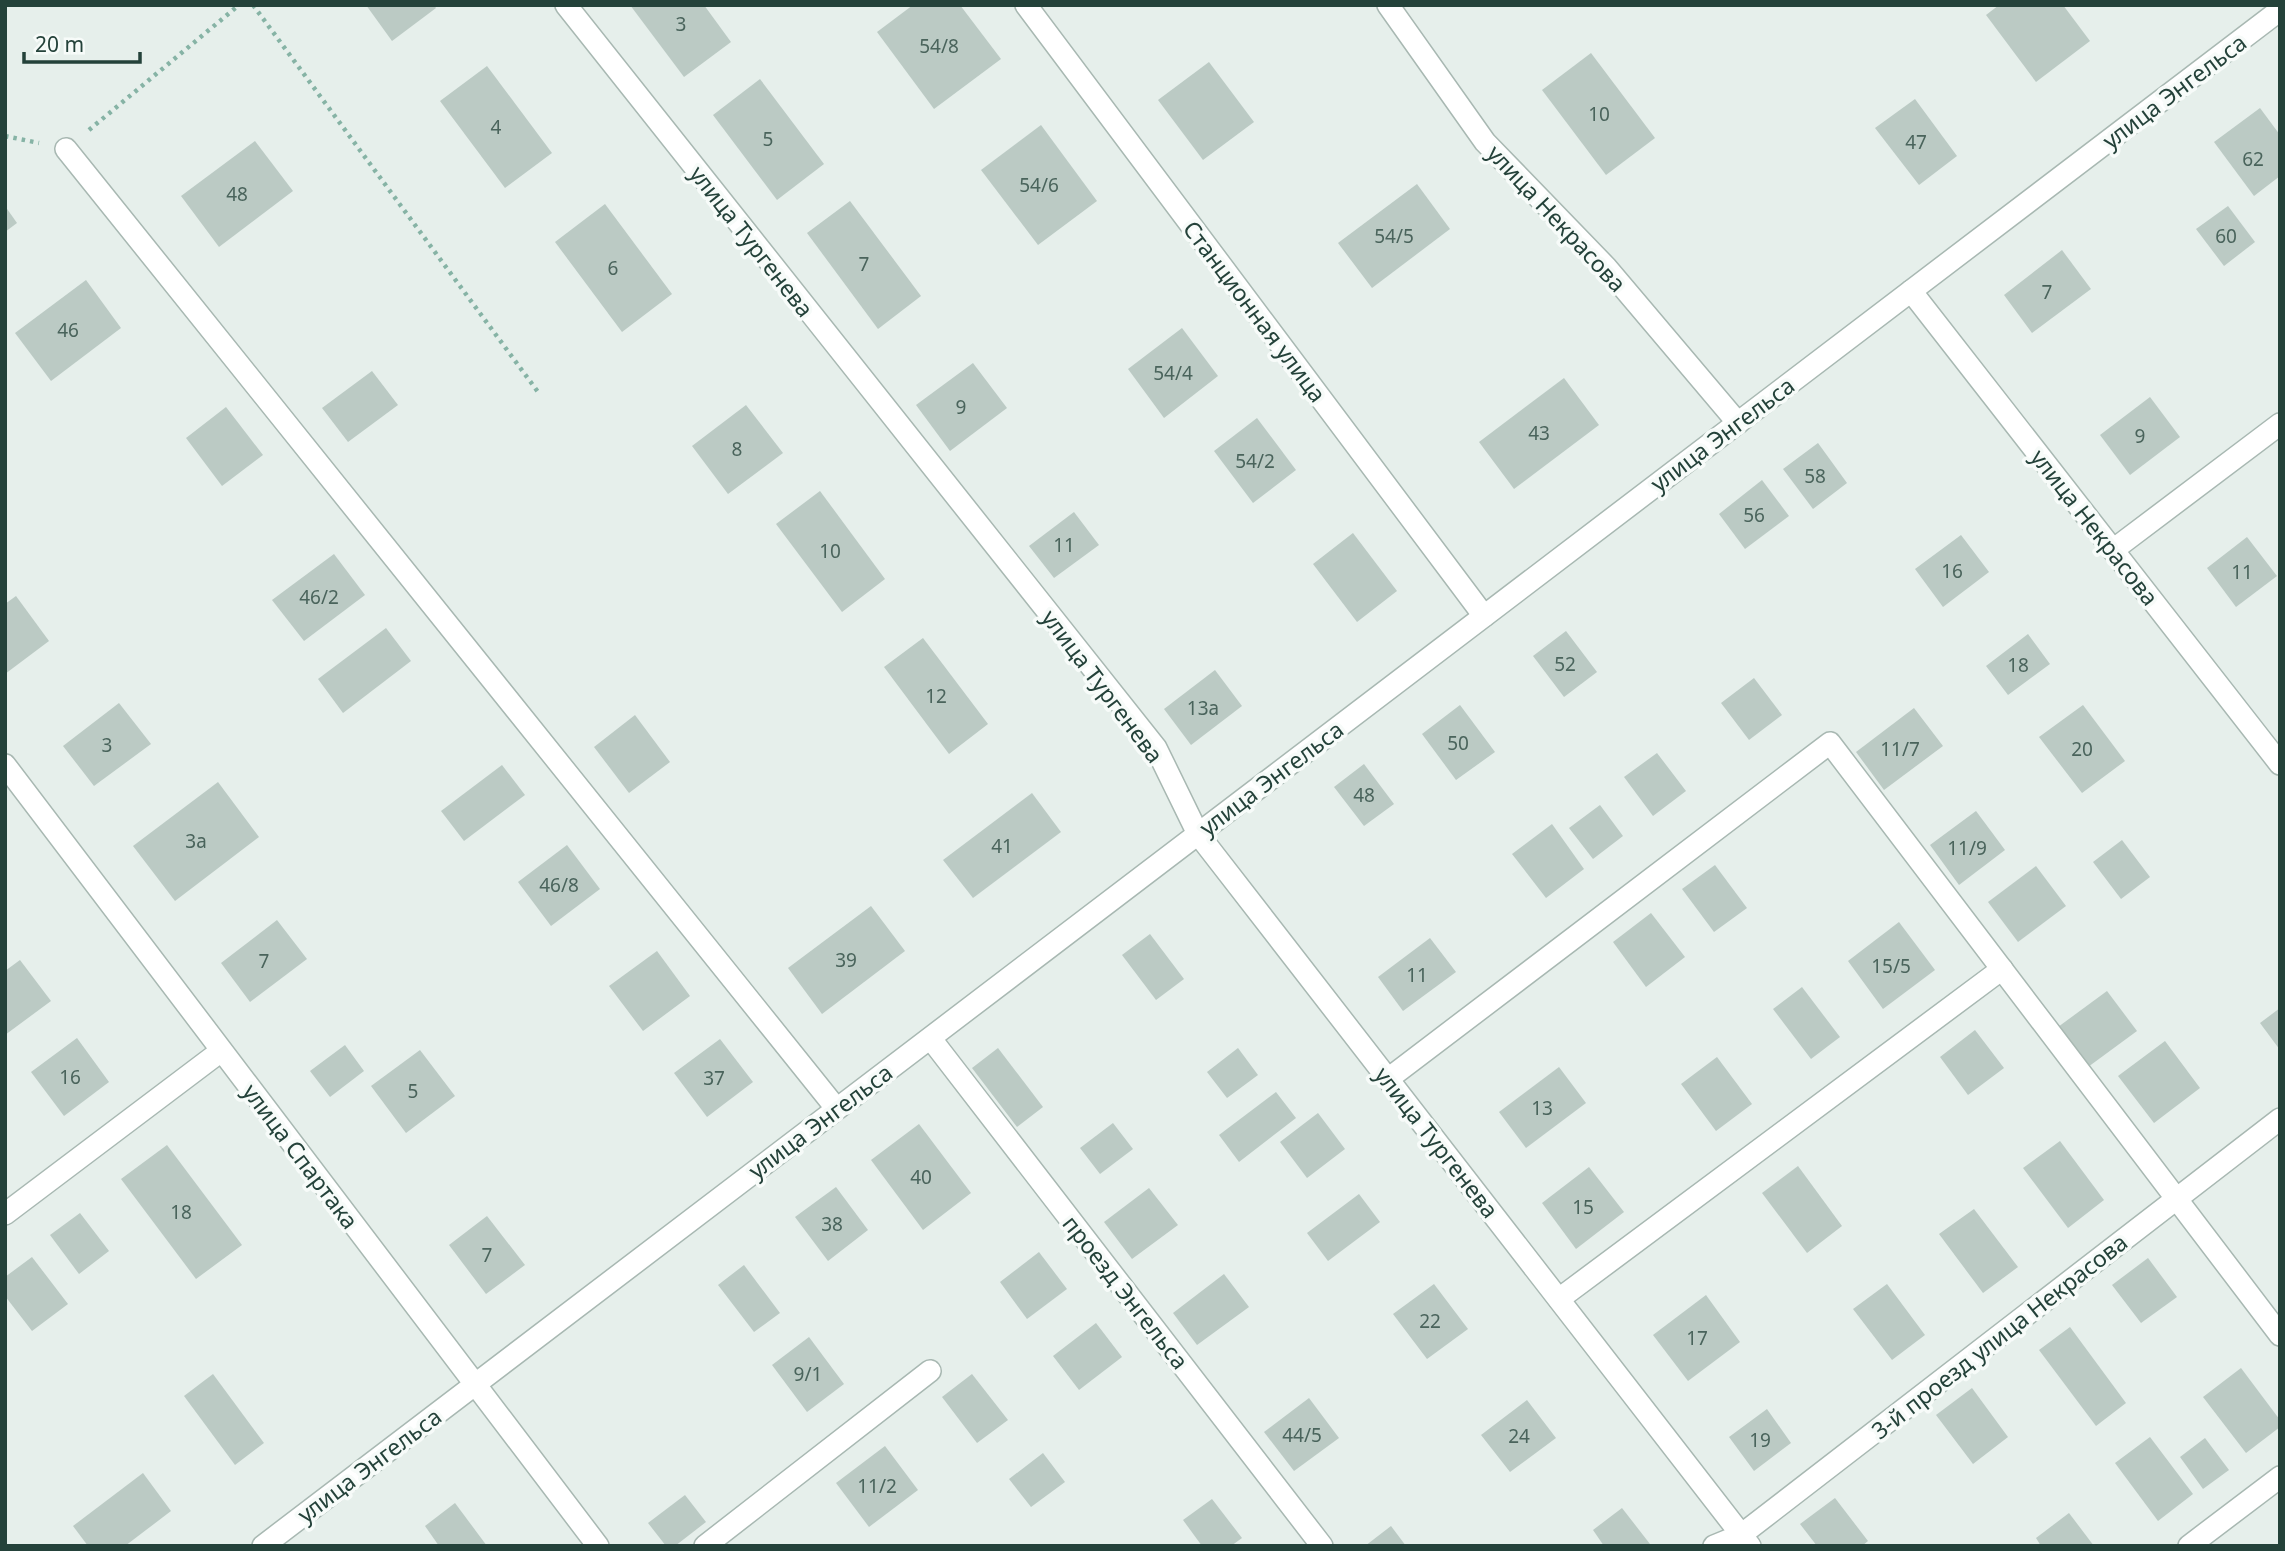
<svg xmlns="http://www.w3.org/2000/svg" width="2285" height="1551" font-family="'Noto Sans',sans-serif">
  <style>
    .building { fill: #bbcac4 }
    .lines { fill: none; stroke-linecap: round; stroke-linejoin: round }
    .minor-casing { stroke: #a8b8b2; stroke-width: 24 }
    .path { stroke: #86b3a5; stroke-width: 4.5; stroke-dasharray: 3.5 5; stroke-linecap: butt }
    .minor { stroke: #fff; stroke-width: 21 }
    .labels { text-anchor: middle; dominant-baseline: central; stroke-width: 7; stroke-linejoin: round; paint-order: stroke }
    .number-label { font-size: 19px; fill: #4a645c }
    .street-label { font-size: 23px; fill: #24423a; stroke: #f7fbf9 }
  </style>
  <rect width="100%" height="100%" fill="#e6efeb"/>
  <g class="building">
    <path d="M366,5H434L436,8L392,41Z"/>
    <path d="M630,5H704L731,42L684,77Z"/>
    <path d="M913,5H960L1001,59L934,109L877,32Z"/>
    <path d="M1999,5H2063L2090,41L2036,82L1986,15Z"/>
    <path d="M1591,53L1655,138L1606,175L1542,90Z"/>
    <path d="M1209,62L1254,122L1203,160L1158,100Z"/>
    <path d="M487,66L552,153L505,188L440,101Z"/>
    <path d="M760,79L824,164L777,200L713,115Z"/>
    <path d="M1915,99L1957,156L1919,185L1875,128Z"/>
    <path d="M2260,108L2280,135V176L2254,196L2214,142Z"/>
    <path d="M1041,125L1097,201L1038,245L981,170Z"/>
    <path d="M255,141L293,191L219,247L181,196Z"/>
    <path d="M1417,184L1450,229L1372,288L1338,243Z"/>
    <path d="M850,201L921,296L878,329L807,233Z"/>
    <path d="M605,204L672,294L622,332L555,242Z"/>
    <path d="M5,206L17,223L5,232Z"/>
    <path d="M2228,206L2255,242L2224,266L2196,229Z"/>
    <path d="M2062,250L2091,289L2032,333L2004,295Z"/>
    <path d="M86,280L121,328L51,381L15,333Z"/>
    <path d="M1182,328L1218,376L1164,418L1128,369Z"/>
    <path d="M973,363L1007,408L950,451L916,405Z"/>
    <path d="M372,371L398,405L348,442L322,408Z"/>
    <path d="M1564,378L1599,425L1514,489L1479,442Z"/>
    <path d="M2150,397L2180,437L2130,475L2100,435Z"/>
    <path d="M746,405L783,453L728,494L692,446Z"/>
    <path d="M226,407L263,455L222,486L186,438Z"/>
    <path d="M1257,418L1296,470L1253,503L1214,451Z"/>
    <path d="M1818,443L1847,483L1813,509L1783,469Z"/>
    <path d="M1762,480L1789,516L1745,549L1719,514Z"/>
    <path d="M820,491L885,579L842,612L776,524Z"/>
    <path d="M1074,512L1099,545L1054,578L1029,546Z"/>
    <path d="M1353,533L1397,591L1357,622L1313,564Z"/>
    <path d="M1961,535L1989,572L1943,607L1915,569Z"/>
    <path d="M2247,537L2277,576L2236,607L2207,568Z"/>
    <path d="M334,554L365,595L304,641L272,600Z"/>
    <path d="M16,596L49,641L5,674V604Z"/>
    <path d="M386,628L411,661L343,713L318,679Z"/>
    <path d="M1566,631L1597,672L1564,697L1533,656Z"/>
    <path d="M2028,634L2050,664L2008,695L1986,666Z"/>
    <path d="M923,638L988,724L949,754L884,667Z"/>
    <path d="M1215,670L1242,706L1191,745L1164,709Z"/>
    <path d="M1754,678L1782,715L1749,740L1721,703Z"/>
    <path d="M119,703L151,744L94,786L63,746Z"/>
    <path d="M1460,705L1495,752L1456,780L1422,734Z"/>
    <path d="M2083,705L2125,761L2082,793L2039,737Z"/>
    <path d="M1914,708L1943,746L1884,790L1856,752Z"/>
    <path d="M635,715L670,762L629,793L594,747Z"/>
    <path d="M1657,753L1686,791L1653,816L1624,777Z"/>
    <path d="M1364,764L1394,804L1364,826L1334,787Z"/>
    <path d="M502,765L525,795L464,841L441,811Z"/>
    <path d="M218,782L259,837L175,901L133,846Z"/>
    <path d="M1032,793L1061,832L973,898L943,860Z"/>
    <path d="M1600,805L1623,836L1593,859L1569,828Z"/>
    <path d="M1976,811L2005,850L1959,885L1930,845Z"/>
    <path d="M1552,824L1584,869L1546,898L1512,854Z"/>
    <path d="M2122,840L2150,877L2121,899L2093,862Z"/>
    <path d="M567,845L600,889L551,926L518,882Z"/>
    <path d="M1715,865L1747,908L1714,932L1682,889Z"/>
    <path d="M2036,866L2066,906L2018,942L1988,902Z"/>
    <path d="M871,906L905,951L822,1014L788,968Z"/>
    <path d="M1651,913L1685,957L1646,987L1613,942Z"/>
    <path d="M277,920L307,959L250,1002L221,963Z"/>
    <path d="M1899,922L1935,970L1883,1009L1848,961Z"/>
    <path d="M1150,934L1184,979L1156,1000L1122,955Z"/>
    <path d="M1430,938L1456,972L1403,1011L1378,977Z"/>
    <path d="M657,951L690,996L643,1031L609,986Z"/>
    <path d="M20,960L51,1001L5,1035V971Z"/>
    <path d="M1802,987L1840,1037L1811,1059L1773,1009Z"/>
    <path d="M2107,991L2137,1031L2088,1067L2058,1027Z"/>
    <path d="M2280,1008V1050L2260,1023Z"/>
    <path d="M1975,1030L2004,1068L1968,1095L1940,1057Z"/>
    <path d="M77,1038L109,1082L64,1116L31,1072Z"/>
    <path d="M720,1039L753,1082L707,1117L674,1073Z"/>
    <path d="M2165,1041L2200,1088L2154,1123L2118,1076Z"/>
    <path d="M345,1045L364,1071L330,1097L310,1071Z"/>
    <path d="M998,1048L1043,1107L1017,1127L972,1068Z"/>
    <path d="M1238,1048L1258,1075L1227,1098L1207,1072Z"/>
    <path d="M420,1050L455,1096L406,1133L371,1086Z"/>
    <path d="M1717,1057L1752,1104L1716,1131L1681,1084Z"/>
    <path d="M1559,1067L1586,1103L1526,1148L1499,1112Z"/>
    <path d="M1276,1092L1296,1118L1239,1162L1219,1135Z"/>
    <path d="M1318,1113L1345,1149L1307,1178L1280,1142Z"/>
    <path d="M1113,1123L1133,1149L1100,1174L1080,1148Z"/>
    <path d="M919,1124L971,1193L923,1230L871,1160Z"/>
    <path d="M2060,1141L2104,1200L2068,1228L2023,1168Z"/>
    <path d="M167,1145L242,1245L196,1279L121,1179Z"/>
    <path d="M1798,1166L1842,1226L1807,1253L1762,1193Z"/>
    <path d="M1589,1167L1624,1212L1576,1249L1542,1203Z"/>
    <path d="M836,1187L868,1230L828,1261L795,1217Z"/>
    <path d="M1149,1188L1178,1225L1132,1259L1104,1222Z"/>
    <path d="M1359,1194L1380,1222L1328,1261L1307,1233Z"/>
    <path d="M1974,1209L2018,1267L1983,1293L1939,1234Z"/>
    <path d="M80,1213L109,1251L79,1274L50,1235Z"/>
    <path d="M487,1216L525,1265L486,1294L449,1245Z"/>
    <path d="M1039,1252L1067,1289L1027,1319L1000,1282Z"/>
    <path d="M32,1257L68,1304L32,1331L5,1296V1277Z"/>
    <path d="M2148,1258L2177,1297L2141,1323L2112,1285Z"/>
    <path d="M744,1265L780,1313L754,1332L718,1285Z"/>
    <path d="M1224,1274L1249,1307L1197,1345L1173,1313Z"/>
    <path d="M1434,1284L1468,1329L1427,1359L1393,1314Z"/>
    <path d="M1887,1284L1925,1335L1892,1360L1853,1309Z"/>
    <path d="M1706,1295L1740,1342L1688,1381L1653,1335Z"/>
    <path d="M1096,1323L1122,1357L1079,1390L1053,1356Z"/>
    <path d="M2070,1327L2126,1403L2096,1426L2039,1350Z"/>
    <path d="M809,1337L844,1384L807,1412L772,1365Z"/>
    <path d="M2241,1368L2280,1420V1427L2246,1453L2203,1397Z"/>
    <path d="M213,1374L264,1443L235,1465L184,1396Z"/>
    <path d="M972,1374L1008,1420L977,1443L942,1397Z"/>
    <path d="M1972,1388L2008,1437L1973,1464L1936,1415Z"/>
    <path d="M1309,1398L1339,1438L1294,1471L1264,1432Z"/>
    <path d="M1527,1400L1556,1438L1510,1472L1481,1435Z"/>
    <path d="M1767,1409L1791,1443L1754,1471L1729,1437Z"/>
    <path d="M2150,1437L2193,1494L2158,1521L2115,1463Z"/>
    <path d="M2205,1438L2229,1470L2203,1489L2180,1457Z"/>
    <path d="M885,1446L918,1490L869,1527L836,1483Z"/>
    <path d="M1043,1453L1065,1482L1031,1507L1009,1479Z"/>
    <path d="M143,1473L171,1511L125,1546H88L73,1526Z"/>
    <path d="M685,1495L706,1522L675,1546H666L648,1523Z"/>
    <path d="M1835,1498L1868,1541L1862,1546H1817L1800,1524Z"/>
    <path d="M1212,1499L1242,1538L1231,1546H1202L1183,1520Z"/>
    <path d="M455,1503L487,1546H439L425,1526Z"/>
    <path d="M1622,1508L1650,1544L1648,1546H1604L1593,1530Z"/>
    <path d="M2069,1513L2094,1546H2041L2036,1538Z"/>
    <path d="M1391,1526L1406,1546H1365Z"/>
  </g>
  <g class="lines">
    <defs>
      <g id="minor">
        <path d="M566,5L1156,748L1198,834L1750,1546"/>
        <path d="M1026,5L1484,616"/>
        <path d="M1388,5L1485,142L1606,267L1738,423"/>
        <path d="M66,149L836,1108"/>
        <path d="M1911,291L2280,764"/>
        <path d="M2113,550L2280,424"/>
        <path d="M5,765L598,1546"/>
        <path d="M931,1039L1322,1546"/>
        <path d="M1388,1079L1830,743L2280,1335"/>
        <path d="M5,1214L221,1051"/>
        <path d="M1559,1299L2002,969"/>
        <path d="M263,1546L2280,10"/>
        <path d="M705,1546L930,1371"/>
        <path d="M1714,1546L1741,1535L2280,1119"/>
        <path d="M2189,1546L2280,1477"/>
      </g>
    </defs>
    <use href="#minor" class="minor-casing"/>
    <g class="path">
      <path d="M253,5L538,392"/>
      <path d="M89,130L239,5"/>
      <path d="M5,136L39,143"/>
    </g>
    <use href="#minor" class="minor"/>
  </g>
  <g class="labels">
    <g class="number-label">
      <text x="681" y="24">3</text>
      <text x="939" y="46">54/8</text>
      <text x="1599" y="114">10</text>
      <text x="496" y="127">4</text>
      <text x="768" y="139">5</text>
      <text x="1916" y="142">47</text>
      <text x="2253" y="159">62</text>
      <text x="1039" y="185">54/6</text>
      <text x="237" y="194">48</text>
      <text x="1394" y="236">54/5</text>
      <text x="2226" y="236">60</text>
      <text x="864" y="264">7</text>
      <text x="613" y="268">6</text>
      <text x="2047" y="292">7</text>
      <text x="68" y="330">46</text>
      <text x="1173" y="373">54/4</text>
      <text x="961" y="407">9</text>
      <text x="1539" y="433">43</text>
      <text x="2140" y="436">9</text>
      <text x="737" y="449">8</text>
      <text x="1255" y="461">54/2</text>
      <text x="1815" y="476">58</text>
      <text x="1754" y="515">56</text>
      <text x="1064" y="545">11</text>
      <text x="830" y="551">10</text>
      <text x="1952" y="571">16</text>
      <text x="2242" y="572">11</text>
      <text x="319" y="597">46/2</text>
      <text x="1565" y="664">52</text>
      <text x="2018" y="665">18</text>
      <text x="936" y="696">12</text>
      <text x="1203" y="708">13а</text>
      <text x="1458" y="743">50</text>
      <text x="107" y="745">3</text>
      <text x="1900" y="749">11/7</text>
      <text x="2082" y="749">20</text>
      <text x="1364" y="795">48</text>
      <text x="196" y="841">3а</text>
      <text x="1002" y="846">41</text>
      <text x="1967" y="848">11/9</text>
      <text x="559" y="885">46/8</text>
      <text x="846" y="960">39</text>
      <text x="264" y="961">7</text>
      <text x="1891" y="966">15/5</text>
      <text x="1417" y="975">11</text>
      <text x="70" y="1077">16</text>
      <text x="714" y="1078">37</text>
      <text x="413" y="1091">5</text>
      <text x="1542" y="1108">13</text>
      <text x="921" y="1177">40</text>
      <text x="1583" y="1207">15</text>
      <text x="181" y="1212">18</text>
      <text x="832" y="1224">38</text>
      <text x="487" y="1255">7</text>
      <text x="1430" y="1321">22</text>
      <text x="1697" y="1338">17</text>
      <text x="808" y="1374">9/1</text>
      <text x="1302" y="1435">44/5</text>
      <text x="1519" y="1436">24</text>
      <text x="1760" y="1440">19</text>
      <text x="877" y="1486">11/2</text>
    </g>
    <g class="street-label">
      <text transform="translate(2174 91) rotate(-37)">улица Энгельса</text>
      <text transform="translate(1557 218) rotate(47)">улица Некрасова</text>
      <text transform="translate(752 241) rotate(52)">улица Тургенева</text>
      <text transform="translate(1255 311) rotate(53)">Станционная улица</text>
      <text transform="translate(1722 434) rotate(-37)">улица Энгельса</text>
      <text transform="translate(2095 527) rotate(52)">улица Некрасова</text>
      <text transform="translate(1103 686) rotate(53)">улица Тургенева</text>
      <text transform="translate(1271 778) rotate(-37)">улица Энгельса</text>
      <text transform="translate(820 1121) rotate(-37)">улица Энгельса</text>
      <text transform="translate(1437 1142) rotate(52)">улица Тургенева</text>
      <text transform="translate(301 1156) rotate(53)">улица Спартака</text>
      <text transform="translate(1126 1292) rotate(52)">проезд Энгельса</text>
      <text transform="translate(1999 1336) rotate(-38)">3-й проезд улица Некрасова</text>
      <text transform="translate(369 1465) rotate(-37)">улица Энгельса</text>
    </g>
  </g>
  <rect width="2285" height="1551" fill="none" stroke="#24423a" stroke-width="14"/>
  <path d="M24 52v10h116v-10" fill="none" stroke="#24423a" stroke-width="3.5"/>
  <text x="35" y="52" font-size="21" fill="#24423a" stroke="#f7fbf9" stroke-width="5" paint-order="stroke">20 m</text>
</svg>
